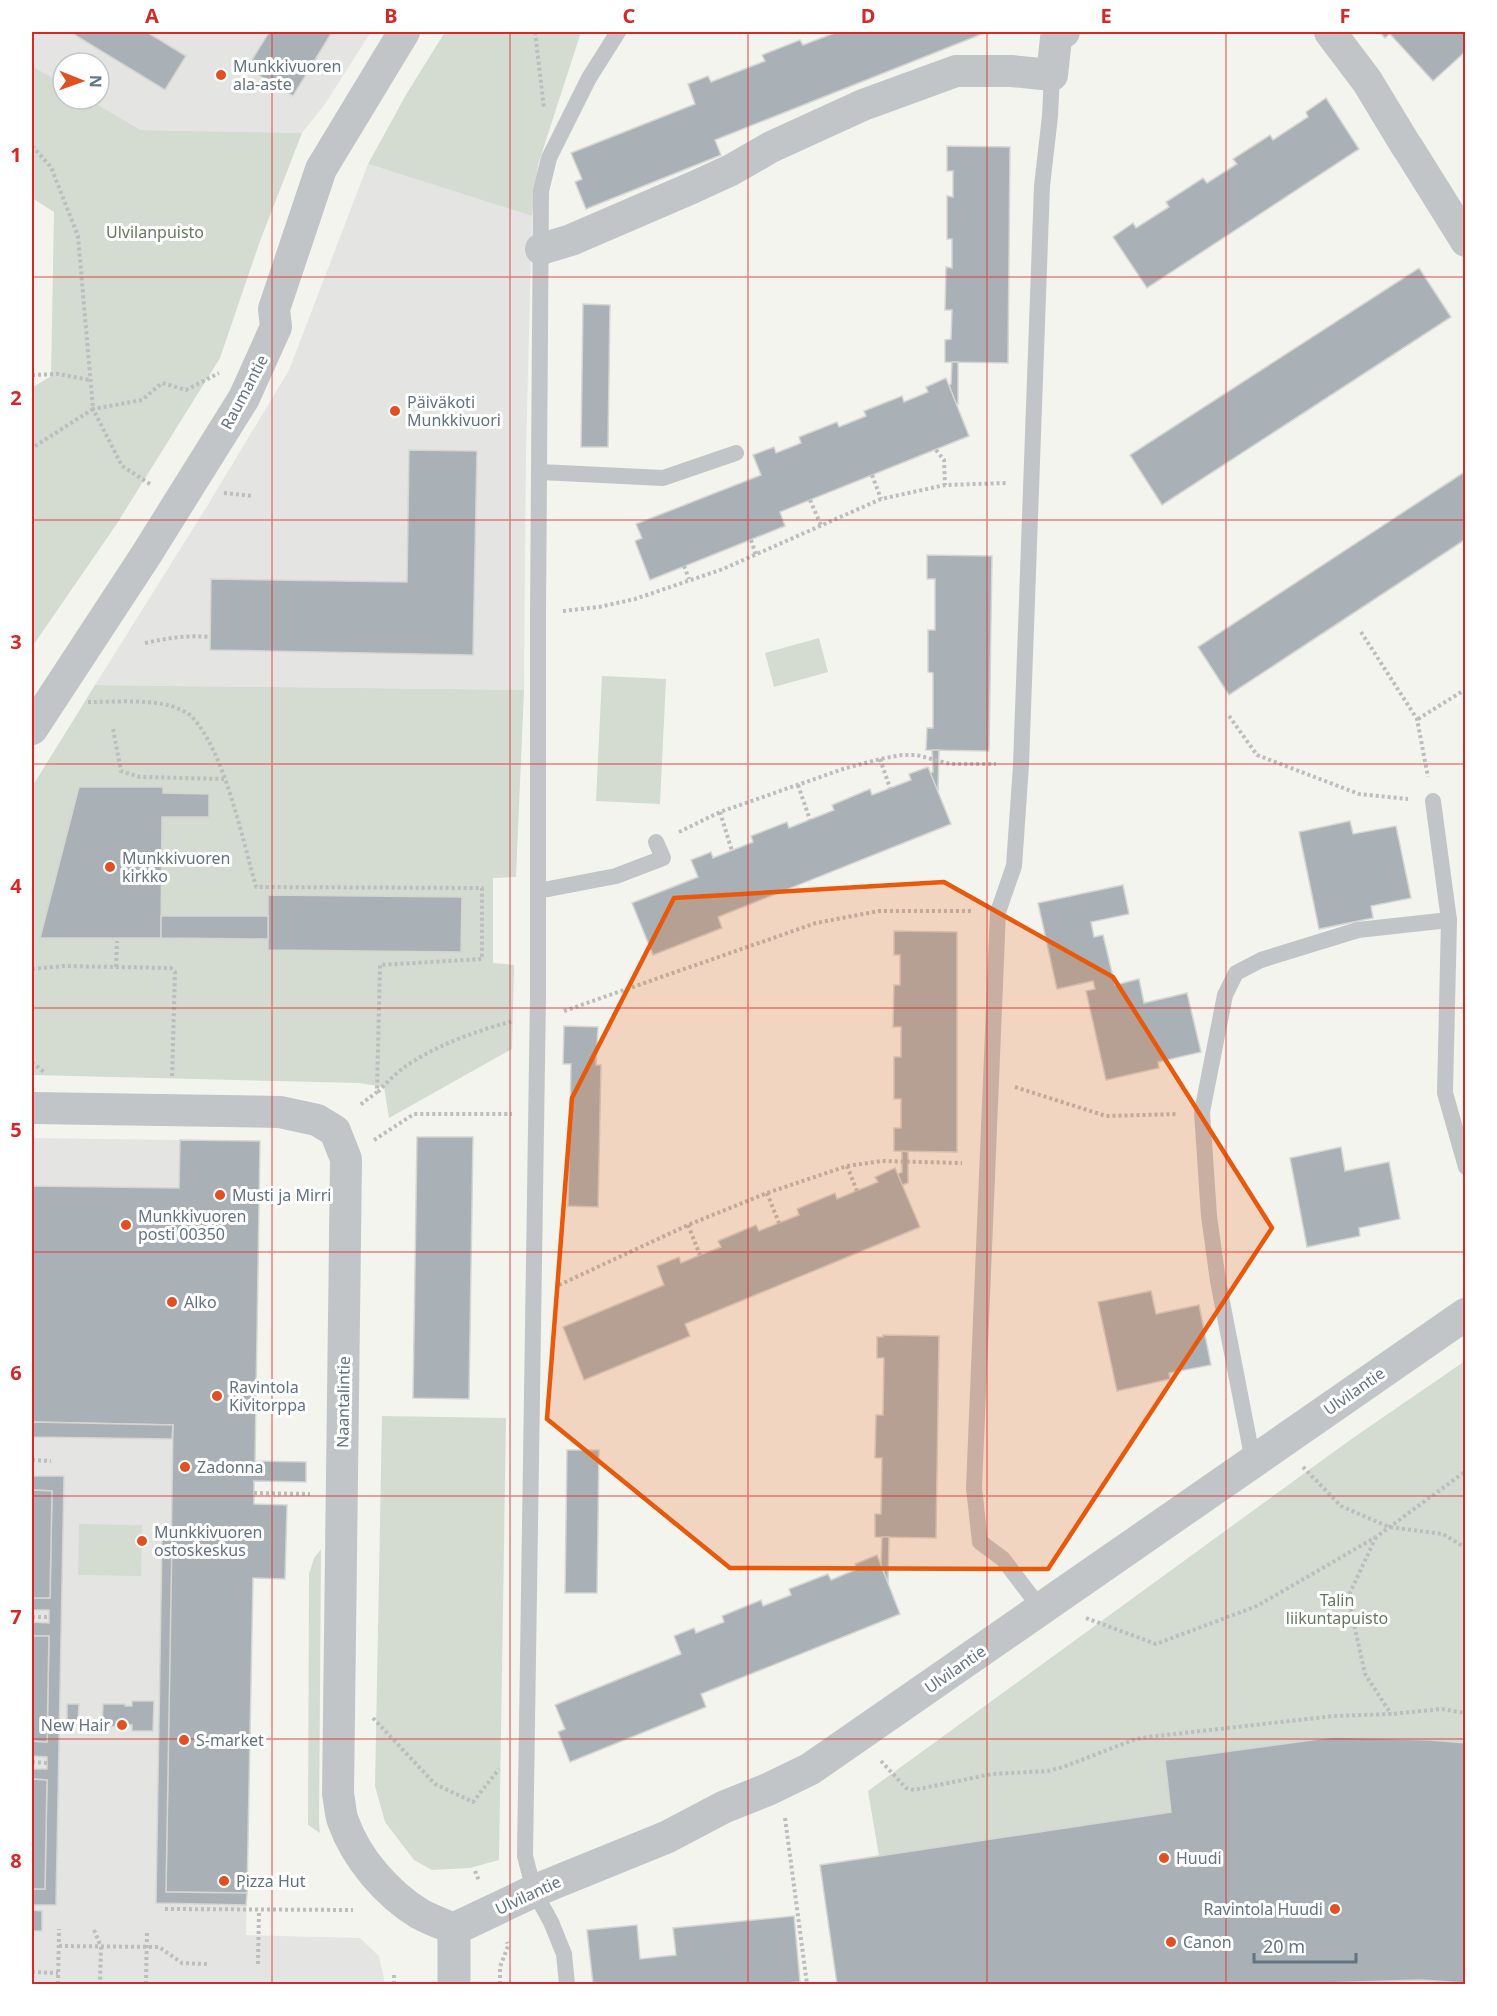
<svg xmlns="http://www.w3.org/2000/svg" width="1497" height="2016" font-family="'Noto Sans',sans-serif">
  <style>
    .built { fill: #e4e5e3 }
    .green { fill: #d4dbd1 }
    .building { fill: #aab1b6; stroke: #d5d5d2; stroke-width: 1.5 }
    .lines { fill: none; stroke-linecap: round; stroke-linejoin: round }
    .path { stroke: #bbbdbf; stroke-width: 4; stroke-dasharray: 3 3; stroke-linecap: butt }
    .service { stroke: #c1c5c8; stroke-width: 16 }
    .minor { stroke: #c1c5c8; stroke-width: 32 }
    .tertiary { stroke: #c1c5c8; stroke-width: 33 }
    .marked { fill: #e8590c; fill-opacity: 0.2; stroke: #e8590c; stroke-width: 4.5; stroke-linejoin: round }
    .grid { fill: none; stroke: #d62828; stroke-width: 1.5; stroke-opacity: 0.55 }
    .poi-dot { fill: #e25021; stroke: #fff; stroke-width: 2 }
    .labels { text-anchor: middle; dominant-baseline: central; stroke-width: 6; stroke-linejoin: round; paint-order: stroke }
    .poi-label { font-size: 16px; fill: #637381; stroke: #fff; text-anchor: start }
    .park-label { font-size: 16px; fill: #667861; stroke: #fff }
    .street-label { font-size: 16px; fill: #637381; stroke: #fff }
    .neatline { fill: none; stroke: #d62828; stroke-width: 2 }
    .grid-label { font-size: 20px; text-anchor: middle; font-weight: bold; fill: #d62828 }
  </style>
  <rect width="100%" height="100%" fill="#f4f4ef"/>
  <g class="built">
    <path d="M32,32H371L325,104L302,133L141,130L88,99H99V63H63V84L32,66Z"/>
    <path d="M368,164L532,216L526,453L524,690L95,685L209,503L289,370Z"/>
    <path d="M32,1138L260,1141L246,1935L360,1938L379,1956L385,1984H32Z"/>
  </g>
  <g class="green">
    <path d="M445,32H581L538,165L532,216L368,164L407,93Z"/>
    <path d="M32,66L63,84V99H88L141,130L302,133L260,241L220,358L116,525L32,647V388L51,376L54,212L32,198Z"/>
    <path d="M819,638L828,672L774,687L765,653Z"/>
    <path d="M602,676L666,679L660,804L596,801Z"/>
    <path d="M95,685L524,690L516,877L493,878V963L514,965L512,1049L389,1118L384,1087L359,1083L32,1075V787Z"/>
    <path d="M1465,1361V1743L1430,1740L1334,1737L1165,1760L1171,1812L879,1856L868,1791L1350,1440Z"/>
    <path d="M382,1416L506,1418L499,1860L470,1868L432,1870L414,1860L385,1822L375,1786Z"/>
    <path d="M79,1524L142,1525L141,1576L78,1575Z"/>
    <path d="M321,1549L319,1823L320,1833L308,1825L309,1574L314,1558Z"/>
  </g>
  <g class="building">
    <path d="M70,32H147L186,56L165,90Z"/>
    <path d="M269,32H332L293,96L247,68Z"/>
    <path d="M837,32H987L715,140L721,155L586,209L575,182L582,179L571,153L695,104L688,84L708,76L711,82L765,61L762,55L800,40L803,45Z"/>
    <path d="M1379,32H1464L1466,34V51L1433,81L1390,34L1385,38Z"/>
    <path d="M1326,98L1359,149L1147,288L1113,237L1133,223L1136,228L1169,207L1166,202L1203,178L1207,183L1237,164L1233,159L1270,135L1273,140L1308,117L1306,112Z"/>
    <path d="M947,146L1010,147L1008,363L945,362V340L951,339L952,310H945L946,267L952,268V239H947V196L953,197V171H947Z"/>
    <path d="M1419,268L1451,317L1162,505L1130,455Z"/>
    <path d="M583,304L610,305L608,447H581Z"/>
    <path d="M952,362H958V404H956L949,385L951,384Z"/>
    <path d="M946,378L969,436L780,512L785,526L650,580L635,541L642,538L636,524L761,475L753,455L774,447L776,453L801,443L799,437L837,422L839,427L866,416L864,411L902,396L904,402L928,392L926,387Z"/>
    <path d="M409,450L477,451L473,655L210,650L211,579L407,582Z"/>
    <path d="M1466,471V539L1229,695L1198,647Z"/>
    <path d="M927,555L992,556L989,751L926,750L927,728H933V673L928,672V630H935V579H927Z"/>
    <path d="M932,750H939L938,792L930,773L933,772Z"/>
    <path d="M928,767L951,824L718,917L722,928L653,955L632,903L698,877L691,860L711,852L713,858L753,842L751,836L787,822L789,828L834,810L832,805L870,789L872,795L911,780L909,774Z"/>
    <path d="M79,787H163V793L209,794V817H162L161,938H40Z"/>
    <path d="M1350,821L1353,834L1396,826L1411,898L1371,906L1373,918L1319,929L1299,832Z"/>
    <path d="M1123,885L1129,914L1091,922L1094,937L1103,935L1115,985L1139,979L1144,1003L1187,993L1201,1052L1158,1062L1159,1068L1106,1080L1086,991L1095,989L1093,981L1057,989L1038,903Z"/>
    <path d="M268,895L462,897L461,952L268,950Z"/>
    <path d="M161,916H268V939L161,938Z"/>
    <path d="M894,931L957,932V1152L894,1151V1128H901V1099H894V1057H901V1027H893L894,985H900V955H894Z"/>
    <path d="M564,1026L598,1027L596,1065H601L598,1207L568,1206L571,1064H563Z"/>
    <path d="M417,1137H473L469,1399L413,1398Z"/>
    <path d="M180,1140L260,1141L255,1461L306,1462V1482L254,1481V1504L287,1505L285,1579L253,1578L247,1893L166,1892L173,1425L32,1422V1186L179,1188Z"/>
    <path d="M1341,1147L1345,1171L1389,1162L1400,1219L1359,1228L1360,1236L1307,1247L1290,1158Z"/>
    <path d="M902,1151L908,1152V1183L902,1185L898,1174L902,1172Z"/>
    <path d="M895,1168L920,1227L685,1324L690,1336L584,1380L563,1327L664,1285L657,1266L679,1257L681,1263L700,1255L721,1247L718,1241L756,1225L759,1231L799,1215L797,1209L835,1193L837,1199L878,1182L875,1177Z"/>
    <path d="M1151,1291L1156,1314L1199,1305L1211,1365L1169,1373L1170,1379L1117,1391L1098,1302Z"/>
    <path d="M883,1335L939,1336L936,1538L875,1537V1514H881L882,1458H875L876,1415H883L884,1358H877V1337H883Z"/>
    <path d="M32,1422L173,1425L172,1439L32,1437Z"/>
    <path d="M567,1450H599L597,1593H565Z"/>
    <path d="M32,1476H64L56,1905H32V1889H45L47,1780L32,1779V1769H47V1757L32,1756V1741L47,1742L49,1636H32V1622L49,1623V1610H32V1598H50L52,1491L32,1490Z"/>
    <path d="M32,1490L52,1491L50,1598H32Z"/>
    <path d="M882,1537H889L888,1583L881,1565Z"/>
    <path d="M162,1538L172,1539L166,1892L247,1893L246,1905L156,1903Z"/>
    <path d="M877,1555L900,1614L701,1694L706,1707L570,1762L558,1732L565,1729L555,1705L681,1654L674,1636L694,1628L696,1633L724,1622L722,1616L761,1600L763,1606L791,1595L789,1589L828,1574L831,1580L857,1569L855,1564Z"/>
    <path d="M32,1636H49L47,1742L32,1741Z"/>
    <path d="M132,1701H154L153,1731H132V1725L125,1724V1727L102,1726L103,1704H125V1706H132Z"/>
    <path d="M67,1704H79L78,1724H67Z"/>
    <path d="M1334,1737L1430,1740L1466,1743V1983L1421,1980L1291,1984H837L820,1865L1171,1812L1165,1760Z"/>
    <path d="M32,1779L47,1780L45,1889H32Z"/>
    <path d="M32,1910L42,1911V1931H32Z"/>
    <path d="M794,1916L800,1982L775,1984H593L587,1930L637,1925L640,1959L676,1955L673,1928Z"/>
  </g>
  <g class="lines">
    <g class="path">
      <path d="M535,32L544,108"/>
      <path d="M32,146L51,167L78,236L93,409L32,448"/>
      <path d="M32,375L58,374L90,380"/>
      <path d="M936,450L944,460L945,485"/>
      <path d="M872,475L881,499"/>
      <path d="M150,484L122,466L93,409L142,400L162,383L186,390L219,373"/>
      <path d="M224,493L253,496"/>
      <path d="M810,500L821,525"/>
      <path d="M751,540L756,555"/>
      <path d="M684,566L689,579"/>
      <path d="M563,611L599,607L635,599L723,569L881,499L945,485L1007,483"/>
      <path d="M1361,632L1417,719L1428,777"/>
      <path d="M145,643C168,638 187,635 210,637"/>
      <path d="M88,702C115,702 145,699 171,706C177,708 187,712 191,716C224,749 243,841 256,887L482,888V959L380,965L377,1092L360,1105"/>
      <path d="M1229,716L1257,755L1359,794L1408,799"/>
      <path d="M1418,719L1466,689"/>
      <path d="M113,729L121,771L140,777L224,779"/>
      <path d="M880,759L890,788"/>
      <path d="M798,785L810,820"/>
      <path d="M720,812L732,851"/>
      <path d="M679,832L720,812L843,769L880,759L902,755H917L950,764H996"/>
      <path d="M116,967L117,941"/>
      <path d="M32,969L63,966L171,968L175,972L172,1078"/>
      <path d="M564,1011L816,923L879,911H972"/>
      <path d="M32,1062L45,1073"/>
      <path d="M1015,1087L1106,1116L1177,1114"/>
      <path d="M378,1092C385,1084 393,1076 402,1069C433,1046 476,1031 513,1021"/>
      <path d="M374,1140L414,1114H512"/>
      <path d="M847,1166L857,1191"/>
      <path d="M767,1193L779,1223"/>
      <path d="M688,1225L700,1255"/>
      <path d="M559,1285L688,1225L767,1193L847,1166L882,1161L962,1163"/>
      <path d="M32,1460L51,1461"/>
      <path d="M1303,1467L1341,1506L1389,1527L1443,1534L1466,1548"/>
      <path d="M254,1493L310,1494"/>
      <path d="M1376,1537L1348,1597L1365,1674L1391,1714"/>
      <path d="M32,1617H49"/>
      <path d="M1086,1618L1156,1644L1257,1606L1376,1537L1466,1471"/>
      <path d="M373,1718L435,1784L473,1802L499,1769"/>
      <path d="M881,1761L906,1788L914,1790L992,1774L1048,1771L1063,1767L1136,1739L1148,1737L1334,1716L1391,1714L1442,1709L1466,1713"/>
      <path d="M32,1762L47,1763"/>
      <path d="M785,1818L807,1984"/>
      <path d="M475,1871L479,1881"/>
      <path d="M165,1909L353,1910"/>
      <path d="M94,1930L101,1947L100,1984"/>
      <path d="M59,1946L159,1947L182,1963L207,1964"/>
      <path d="M258,1964L259,1910"/>
      <path d="M32,1972L58,1973"/>
      <path d="M58,1984L59,1929"/>
      <path d="M146,1984L147,1930"/>
      <path d="M394,1984V1975"/>
      <path d="M500,1984V1967L508,1946L507,1942"/>
    </g>
    <g class="service">
      <path d="M540,472L663,478L736,453"/>
      <path d="M1433,801L1449,920L1445,1093L1466,1167"/>
      <path d="M538,891L616,876L663,858L656,842"/>
      <path d="M1253,1461L1218,1281L1209,1216L1202,1112L1225,995L1236,973L1261,960L1358,930L1449,920"/>
      <path d="M1041,1609L1003,1559L980,1542L974,1488L998,912L1014,866L1021,765L1042,186L1050,116L1052,75"/>
      <path d="M567,1984L564,1954L551,1922L534,1891L525,1856L538,997V614L541,191L549,158L589,78L618,32"/>
    </g>
    <g class="minor">
      <path d="M1330,32L1367,81L1407,147"/>
      <path d="M1408,148L1466,241"/>
      <path d="M541,249L571,240L694,187L731,170L771,147L863,105L956,71H1011L1052,75L1056,38L1064,32"/>
      <path d="M32,729L146,555L244,398L276,327L274,309L321,169L404,32"/>
      <path d="M32,1108L280,1112L317,1120L335,1131L346,1159L338,1794C340,1803 340,1813 343,1821C356,1858 387,1894 420,1914C431,1920 443,1924 454,1929"/>
    </g>
    <path class="tertiary" d="M454,1984V1929L534,1891L667,1837L724,1807L769,1789L810,1769L1466,1314"/>
  </g>
  <path class="marked" d="M944,882L1113,977L1272,1228L1048,1569L730,1568L547,1419L572,1098L674,898Z"/>
  <path class="grid" d="M272,32V1984M510,32V1984M748,32V1984M987,32V1984M1226,32V1984M32,277H1466M32,520H1466M32,764H1466M32,1008H1466M32,1252H1466M32,1496H1466M32,1739H1466"/>
  <g class="poi-dot">
    <circle cx="221" cy="75" r="6"/>
    <circle cx="395" cy="411" r="6"/>
    <circle cx="110" cy="867" r="6"/>
    <circle cx="220" cy="1195" r="6"/>
    <circle cx="126" cy="1225" r="6"/>
    <circle cx="172" cy="1302" r="6"/>
    <circle cx="217" cy="1396" r="6"/>
    <circle cx="185" cy="1467" r="6"/>
    <circle cx="142" cy="1541" r="6"/>
    <circle cx="122" cy="1725" r="6"/>
    <circle cx="184" cy="1740" r="6"/>
    <circle cx="1164" cy="1858" r="6"/>
    <circle cx="224" cy="1881" r="6"/>
    <circle cx="1335" cy="1909" r="6"/>
    <circle cx="1171" cy="1942" r="6"/>
  </g>
  <g class="labels">
    <g class="poi-label">
      <text x="233" y="66">Munkkivuoren<tspan x="233" dy="18">ala-aste</tspan></text>
      <text x="407" y="402">Päiväkoti<tspan x="407" dy="18">Munkkivuori</tspan></text>
      <text x="122" y="858">Munkkivuoren<tspan x="122" dy="18">kirkko</tspan></text>
      <text x="232" y="1195">Musti ja Mirri</text>
      <text x="138" y="1216">Munkkivuoren<tspan x="138" dy="18">posti 00350</tspan></text>
      <text x="184" y="1302">Alko</text>
      <text x="229" y="1387">Ravintola<tspan x="229" dy="18">Kivitorppa</tspan></text>
      <text x="197" y="1467">Zadonna</text>
      <text x="154" y="1532">Munkkivuoren<tspan x="154" dy="18">ostoskeskus</tspan></text>
      <text x="110" y="1725" text-anchor="end">New Hair</text>
      <text x="196" y="1740">S-market</text>
      <text x="1176" y="1858">Huudi</text>
      <text x="236" y="1881">Pizza Hut</text>
      <text x="1323" y="1909" text-anchor="end">Ravintola Huudi</text>
      <text x="1183" y="1942">Canon</text>
    </g>
    <g class="park-label">
      <text x="155" y="232">Ulvilanpuisto</text>
      <text x="1337" y="1600">Talin<tspan x="1337" dy="18">liikuntapuisto</tspan></text>
    </g>
    <g class="street-label">
      <text transform="translate(244 392) rotate(-62)">Raumantie</text>
      <text transform="translate(1354 1391) rotate(-35)">Ulvilantie</text>
      <text transform="translate(343 1402) rotate(-89)">Naantalintie</text>
      <text transform="translate(955 1669) rotate(-35)">Ulvilantie</text>
      <text transform="translate(528 1895) rotate(-25)">Ulvilantie</text>
    </g>
  </g>
  <rect width="1497" height="2016" fill="none" stroke="#ffffff" stroke-width="66"/>
  <g transform="translate(81 81) rotate(91)"><circle r="28" fill="#ffffff" stroke="#c1c7cd" stroke-width="1.5"/>
  <path d="M0-4.5L10 22L0 15L-10 22Z" fill="#e25021"/>
  <text y="-9" font-size="16" font-weight="bold" text-anchor="middle" fill="#637381">N</text>
  </g>
  <path d="M1254 1953v9h102v-9" fill="none" stroke="#637381" stroke-width="3"/>
  <text x="1263" y="1953" font-size="18" fill="#637381" stroke="#ffffff" stroke-width="4.5" paint-order="stroke">20 m</text>
  <rect x="33" y="33" width="1431" height="1950" class="neatline"/>
  <g class="grid-label">
    <text x="152" y="23">A</text>
    <text x="391" y="23">B</text>
    <text x="629" y="23">C</text>
    <text x="868" y="23">D</text>
    <text x="1106" y="23">E</text>
    <text x="1345" y="23">F</text>
    <text x="16" y="162">1</text>
    <text x="16" y="405">2</text>
    <text x="16" y="649">3</text>
    <text x="16" y="893">4</text>
    <text x="16" y="1137">5</text>
    <text x="16" y="1380">6</text>
    <text x="16" y="1624">7</text>
    <text x="16" y="1868">8</text>
  </g>
</svg>
